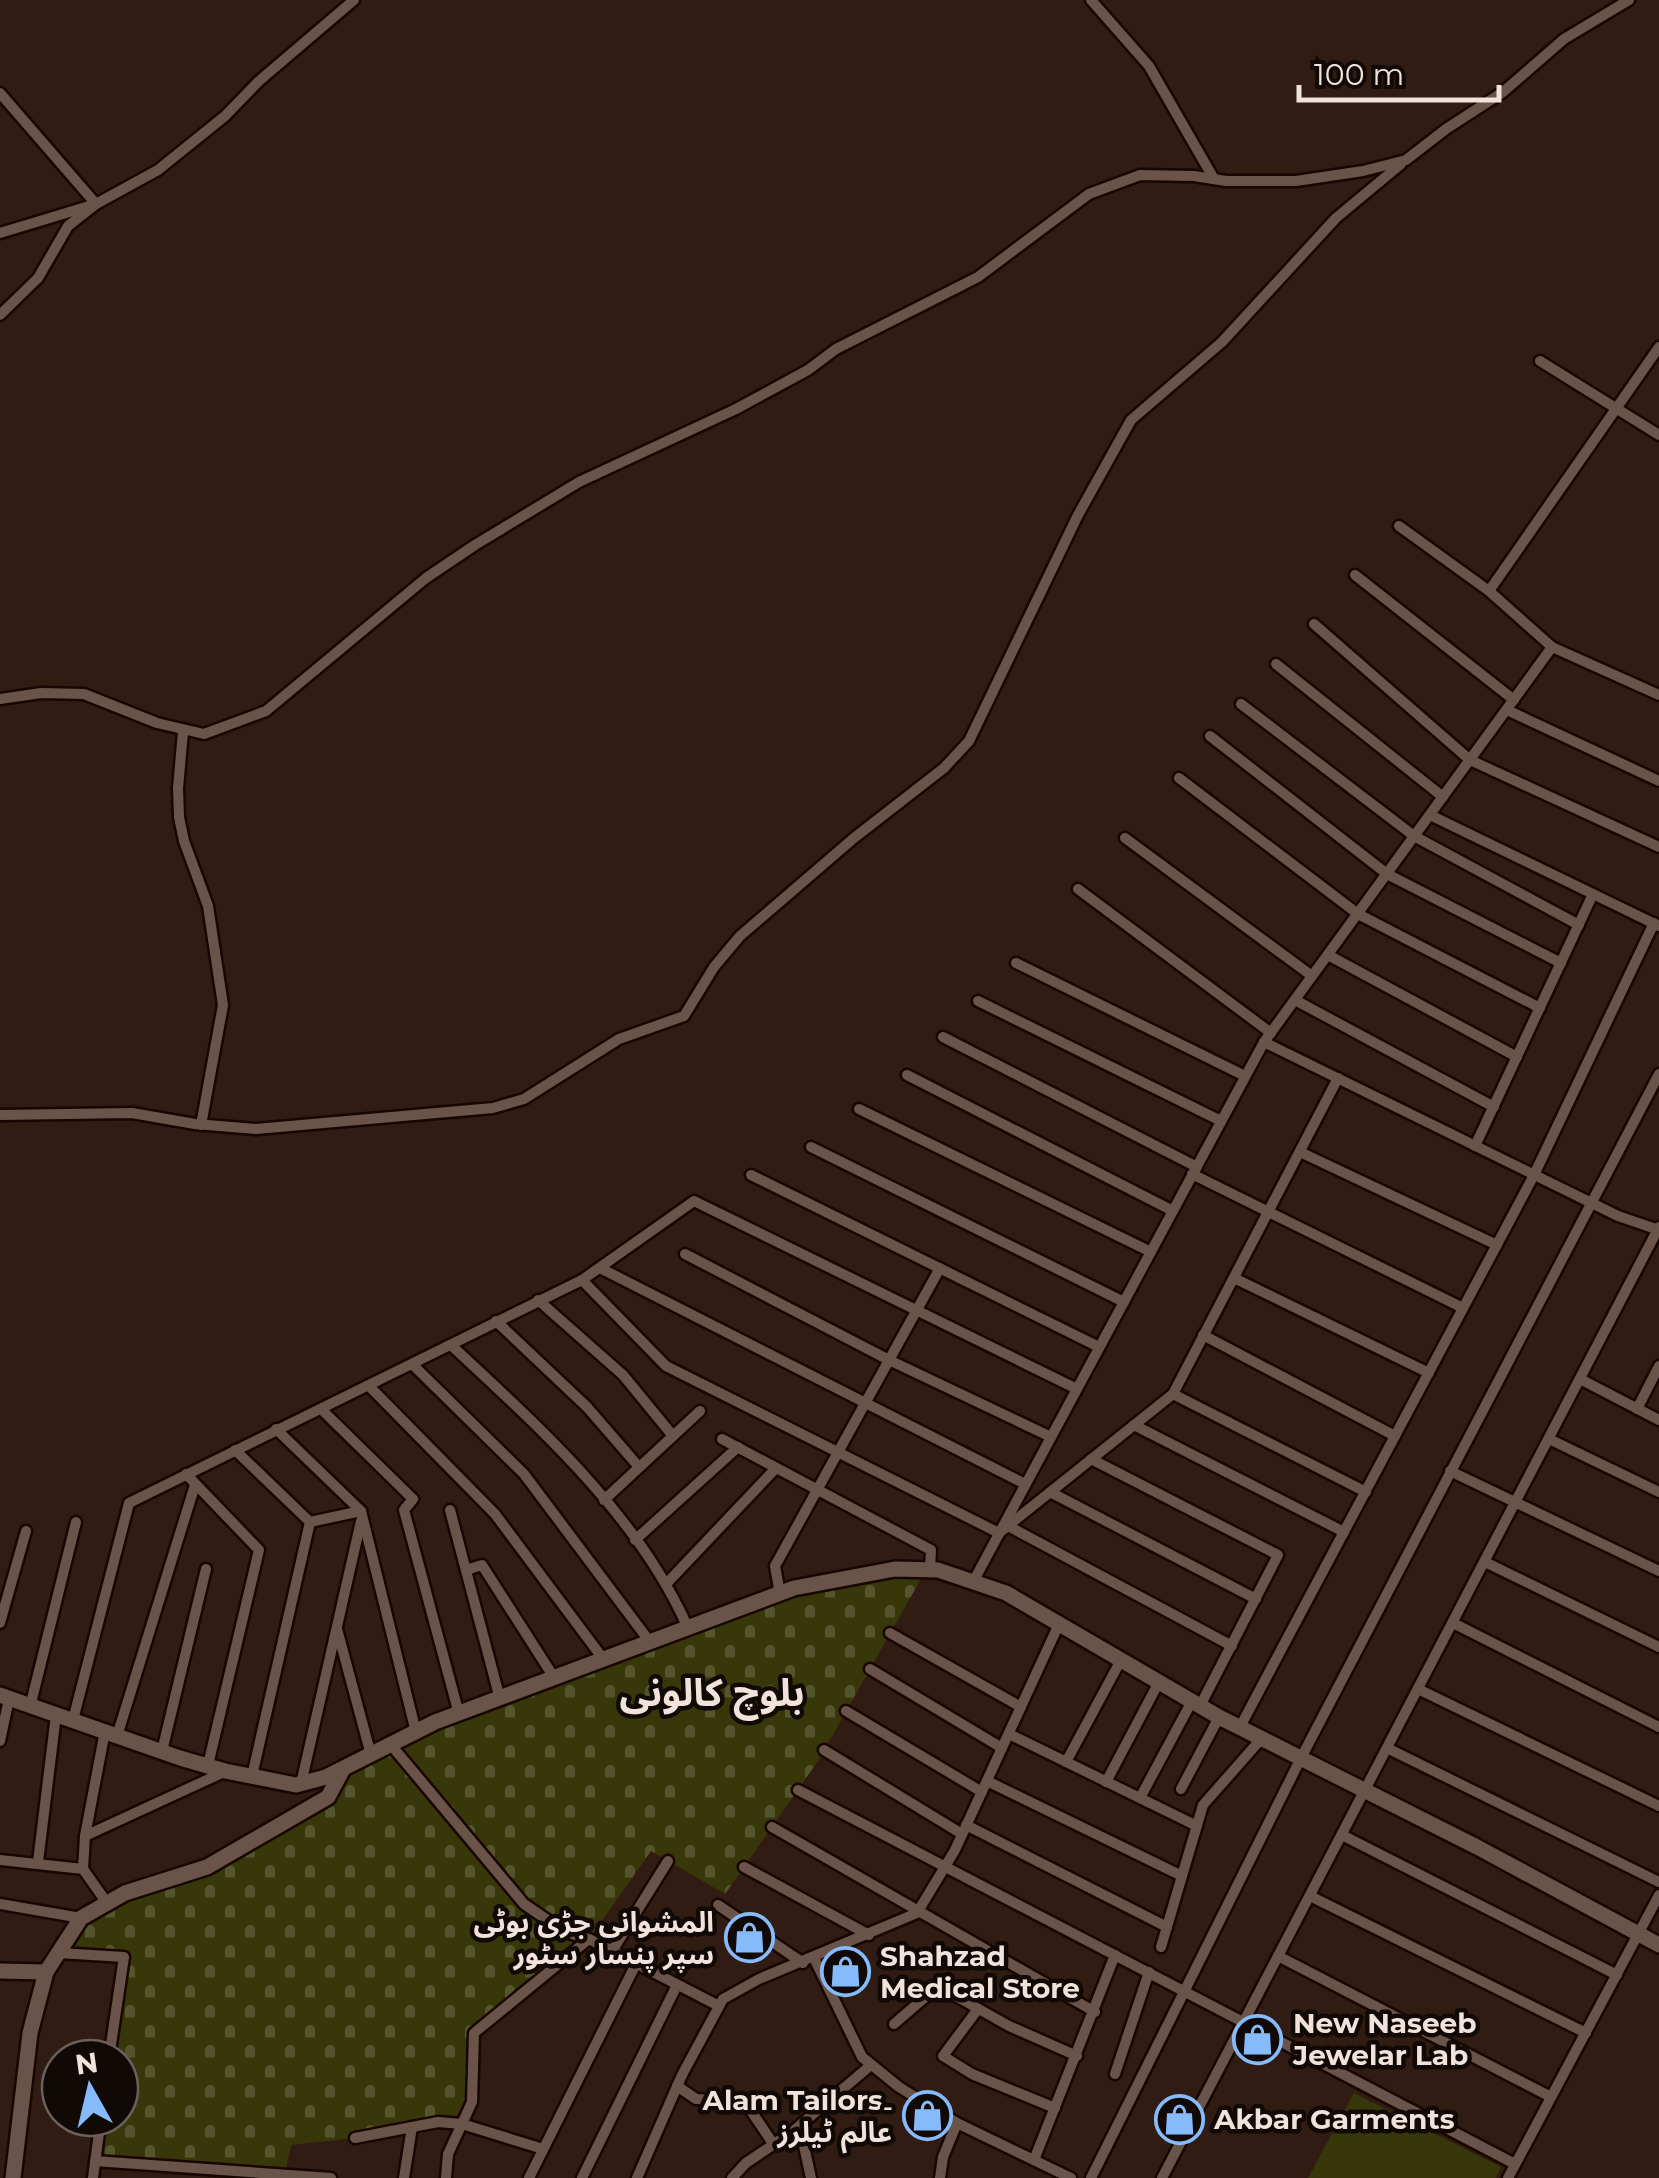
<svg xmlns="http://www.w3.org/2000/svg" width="1659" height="2178" font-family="Montserrat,'Noto Sans Arabic',sans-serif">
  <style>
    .cemetery { fill: url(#cemetery-stones) }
    .pitch { fill: #37370a }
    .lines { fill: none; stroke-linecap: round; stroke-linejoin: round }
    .street-casing { stroke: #170601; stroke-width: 15 }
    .secondary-casing { stroke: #170601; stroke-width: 20 }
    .street { stroke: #6a5348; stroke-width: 10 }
    .secondary { stroke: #6a5348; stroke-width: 15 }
    .labels { text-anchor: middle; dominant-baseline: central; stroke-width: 9; stroke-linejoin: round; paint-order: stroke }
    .poi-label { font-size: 28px; font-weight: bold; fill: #f1e3dc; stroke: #110905; text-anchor: start }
    .district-label { font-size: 38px; font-weight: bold; fill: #f1e3dc; stroke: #110905 }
  </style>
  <defs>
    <pattern id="cemetery-stones" width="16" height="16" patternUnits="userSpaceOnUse" patternTransform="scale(2.5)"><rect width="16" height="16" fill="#37370a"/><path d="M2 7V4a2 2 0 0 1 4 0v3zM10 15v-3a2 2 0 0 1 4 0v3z" fill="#54542d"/></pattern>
  </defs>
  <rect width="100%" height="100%" fill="#301c12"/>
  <path class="cemetery" d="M926,1570L818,1761L725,1894L651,1851L589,1939L474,2033L473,2102L462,2124L439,2122L356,2138L291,2145L285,2174L95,2161L101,2118H120V2058H110L124,1957L59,1953L82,1918L207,1868L329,1797L343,1769L436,1722L794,1588Z"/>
  <path class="pitch" d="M1354,2093L1501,2167L1496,2178H1308Z"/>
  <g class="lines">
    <defs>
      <g id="street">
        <path d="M1091,0L1149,66L1214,179"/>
        <path d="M0,93L96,204L0,233"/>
        <path d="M0,315L38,278L68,226L96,204L158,170L225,116L259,81L354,0"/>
        <path d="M1540,361L1659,435"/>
        <path d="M1399,526L1489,591L1552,647L1659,695"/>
        <path d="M1355,575L1514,700"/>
        <path d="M1489,591L1659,347"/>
        <path d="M1314,624L1470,760L1659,847"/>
        <path d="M1276,664L1443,797"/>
        <path d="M0,699L41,693L84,694L157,723L204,734L266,711L426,578L475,545L579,482L736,409L808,370L836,349L978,277L1089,194L1140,175L1194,176L1226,181H1296L1363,171L1406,160L1446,129L1503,92L1564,39L1629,0"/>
        <path d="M1241,704L1414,836L1579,925"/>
        <path d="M1507,710L1659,781"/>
        <path d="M183,732L178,788L179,817L184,841L208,906L223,1005L201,1125"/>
        <path d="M1210,736L1387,874L1561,963"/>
        <path d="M1179,778L1358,914L1540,1008"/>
        <path d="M1430,815L1659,926"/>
        <path d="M1125,838L1312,976"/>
        <path d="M1078,889L1271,1033"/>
        <path d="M1328,955L1517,1057"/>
        <path d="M1016,963L1245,1076"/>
        <path d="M1295,1000L1494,1107"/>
        <path d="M978,1001L1221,1121"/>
        <path d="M943,1037L1197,1167"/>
        <path d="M1264,1042L1618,1216L1659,1230"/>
        <path d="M907,1075L1173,1211"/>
        <path d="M859,1109L1151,1252"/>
        <path d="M0,1115L132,1113L195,1124L256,1129L493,1108L524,1099L619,1039L684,1016L714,967L740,936L854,838L944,768L969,741L1078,515L1131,420L1222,342L1336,218L1401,164"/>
        <path d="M1475,1146L1593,894"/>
        <path d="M811,1147L1124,1302"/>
        <path d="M1300,1152L1497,1245"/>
        <path d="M1192,1174L1463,1308"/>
        <path d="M751,1175L1099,1347"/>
        <path d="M685,1254L889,1360L1051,1437"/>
        <path d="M600,1268L1025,1484"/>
        <path d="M1234,1278L1429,1373"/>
        <path d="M582,1280L666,1366L999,1533L1173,1394L1338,1078"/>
        <path d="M538,1300L623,1375L673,1436"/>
        <path d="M496,1321L587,1407L639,1467"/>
        <path d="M1203,1335L1395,1436"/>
        <path d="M452,1346C541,1429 638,1515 688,1628"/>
        <path d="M412,1364L524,1474L650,1642"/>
        <path d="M1580,1379L1659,1420"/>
        <path d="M369,1386L495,1514L604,1660"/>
        <path d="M1173,1394L1366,1492"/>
        <path d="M1637,1409L1659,1366"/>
        <path d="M322,1410L413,1499L404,1510L459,1714"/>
        <path d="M1134,1425L1344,1532"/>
        <path d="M276,1429L361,1511L416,1732"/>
        <path d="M722,1439L931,1550L930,1570"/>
        <path d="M1549,1439L1659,1492"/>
        <path d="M235,1450L310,1522L252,1776"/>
        <path d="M1091,1459L1278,1555L1200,1706"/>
        <path d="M1450,1471L1659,1571"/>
        <path d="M186,1474L259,1550L208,1765"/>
        <path d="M1050,1492L1256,1599"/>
        <path d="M604,1500L700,1411"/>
        <path d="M450,1510L500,1699"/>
        <path d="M310,1522L361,1511"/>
        <path d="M1008,1526L1232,1646"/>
        <path d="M635,1540L738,1447"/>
        <path d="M1485,1562L1659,1647"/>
        <path d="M466,1570L482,1565L555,1679"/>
        <path d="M668,1582L776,1468"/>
        <path d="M973,1582L1264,1042L1552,647"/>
        <path d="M780,1594L775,1566L940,1268"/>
        <path d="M0,1623L26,1531"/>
        <path d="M1453,1623L1659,1727"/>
        <path d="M337,1629L371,1755"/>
        <path d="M890,1633L1021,1707"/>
        <path d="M870,1669L1002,1748"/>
        <path d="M1418,1689L1659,1806"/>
        <path d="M30,1707L76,1522"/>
        <path d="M846,1711L982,1792"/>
        <path d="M73,1720L129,1503L582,1280L694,1201L1077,1389"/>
        <path d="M1240,1727L1534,1175L1654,923"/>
        <path d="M1009,1734L1197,1826"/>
        <path d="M117,1736L195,1485"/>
        <path d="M0,1741L9,1699"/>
        <path d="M391,1745L524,1904L565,1932L589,1939L719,2006"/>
        <path d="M1387,1748L1659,1882"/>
        <path d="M824,1750L962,1834"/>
        <path d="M162,1751L206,1569"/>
        <path d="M1066,1762L1121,1660"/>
        <path d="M987,1781L1182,1876"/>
        <path d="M1106,1782L1159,1682"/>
        <path d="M301,1784L361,1521"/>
        <path d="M1181,1789L1219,1717"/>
        <path d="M798,1790L1515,2164"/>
        <path d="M1140,1798L1192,1701"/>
        <path d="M966,1825L1167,1927"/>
        <path d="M772,1827L1095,2012"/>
        <path d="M1342,1835L1617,1975"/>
        <path d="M85,1836L224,1772"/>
        <path d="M0,1860L83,1869L107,1903"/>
        <path d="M38,1862L56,1715"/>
        <path d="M744,1867L869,1935"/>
        <path d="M83,1869L85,1836L105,1731"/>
        <path d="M1310,1896L1586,2033"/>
        <path d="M0,1904L81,1918"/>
        <path d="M718,1905L803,1963"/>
        <path d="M1161,1947L1203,1805L1262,1738"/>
        <path d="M612,1951L668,1861"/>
        <path d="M59,1953L124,1957L109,2058"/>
        <path d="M1278,1956L1551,2097"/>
        <path d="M814,1958L862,2057L899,2087L957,2123L1071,2178"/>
        <path d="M978,2009L943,2056L972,2074L1055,2108"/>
        <path d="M894,2024L938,1986L1009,2026L1077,2056"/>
        <path d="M1115,2074L1149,1972"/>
        <path d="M677,2086L696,2099L745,2102L774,2145"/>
        <path d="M792,2132L871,2065"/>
        <path d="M355,2138L438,2122L462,2124L543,2149"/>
        <path d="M1034,2160L1115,1955"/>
        <path d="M95,2161L331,2178"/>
        <path d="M93,2178L101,2118"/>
        <path d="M404,2178L412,2127"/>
        <path d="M446,2178L448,2154L472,2102L474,2033L589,1939"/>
        <path d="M529,2178L636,1964"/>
        <path d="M582,2178L677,1985"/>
        <path d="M637,2178L682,2075L723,1999L759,1979L917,1913L955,1850L1059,1624"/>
        <path d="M732,2178L746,2163L792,2132L804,2146L811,2178"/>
        <path d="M940,2178L943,2157L957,2123"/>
        <path d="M1091,2178L1301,1758L1659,1074"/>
        <path d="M1162,2178L1659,1227"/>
        <path d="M1508,2178L1659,1895"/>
      </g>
      <g id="secondary">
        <path d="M0,1695L180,1758L225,1771L296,1785L326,1777L435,1722L794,1588L895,1569L938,1570L1006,1593L1219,1717L1477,1847L1659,1945"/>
        <path d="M0,1971L46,1972"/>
        <path d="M13,2178L30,2033L46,1972L81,1918L125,1893L207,1867L328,1797L343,1769"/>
      </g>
    </defs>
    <use href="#street" class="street-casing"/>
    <use href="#secondary" class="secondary-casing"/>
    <use href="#street" class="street"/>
    <use href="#secondary" class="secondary"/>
  </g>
  <defs>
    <symbol id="shop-ring" viewBox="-11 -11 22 22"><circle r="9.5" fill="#110905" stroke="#86bbfb" stroke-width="1.5"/><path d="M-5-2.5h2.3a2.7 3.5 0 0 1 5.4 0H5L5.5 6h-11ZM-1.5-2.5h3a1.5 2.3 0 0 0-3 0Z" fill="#86bbfb"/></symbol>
  </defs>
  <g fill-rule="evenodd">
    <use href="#shop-ring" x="722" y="1910" width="55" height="55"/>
    <use href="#shop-ring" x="818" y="1944" width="55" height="55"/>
    <use href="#shop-ring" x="1230" y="2012" width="55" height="55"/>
    <use href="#shop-ring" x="900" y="2088" width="55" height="55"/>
    <use href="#shop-ring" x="1152" y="2092" width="55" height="55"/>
  </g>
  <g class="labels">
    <g class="poi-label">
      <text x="714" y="1922" text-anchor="end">المشوانی جڑی بوٹی<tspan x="714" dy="32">سپر پنسار سٹور</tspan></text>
      <text x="880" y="1956">Shahzad<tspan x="880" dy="32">Medical Store</tspan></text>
      <text x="1293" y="2023">New Naseeb<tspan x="1293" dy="32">Jewelar Lab</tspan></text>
      <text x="892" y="2100" text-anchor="end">Alam Tailors۔<tspan x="892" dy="32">عالم ٹیلرز</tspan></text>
      <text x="1214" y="2119">Akbar Garments</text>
    </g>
    <g class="district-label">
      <text x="712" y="1692">بلوچ کالونی</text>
    </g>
  </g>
  <g transform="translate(90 2088) rotate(352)"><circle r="48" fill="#110905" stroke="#6b605b" stroke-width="2.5"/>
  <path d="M0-8L18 38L0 25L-18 38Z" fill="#86bbfb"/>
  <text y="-15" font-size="28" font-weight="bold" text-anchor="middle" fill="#f1e3dc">N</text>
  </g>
  <path d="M1299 85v15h200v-15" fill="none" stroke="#f1e3dc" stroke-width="5"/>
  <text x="1314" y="85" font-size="30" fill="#f1e3dc" stroke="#110905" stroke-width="8" paint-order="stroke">100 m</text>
</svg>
